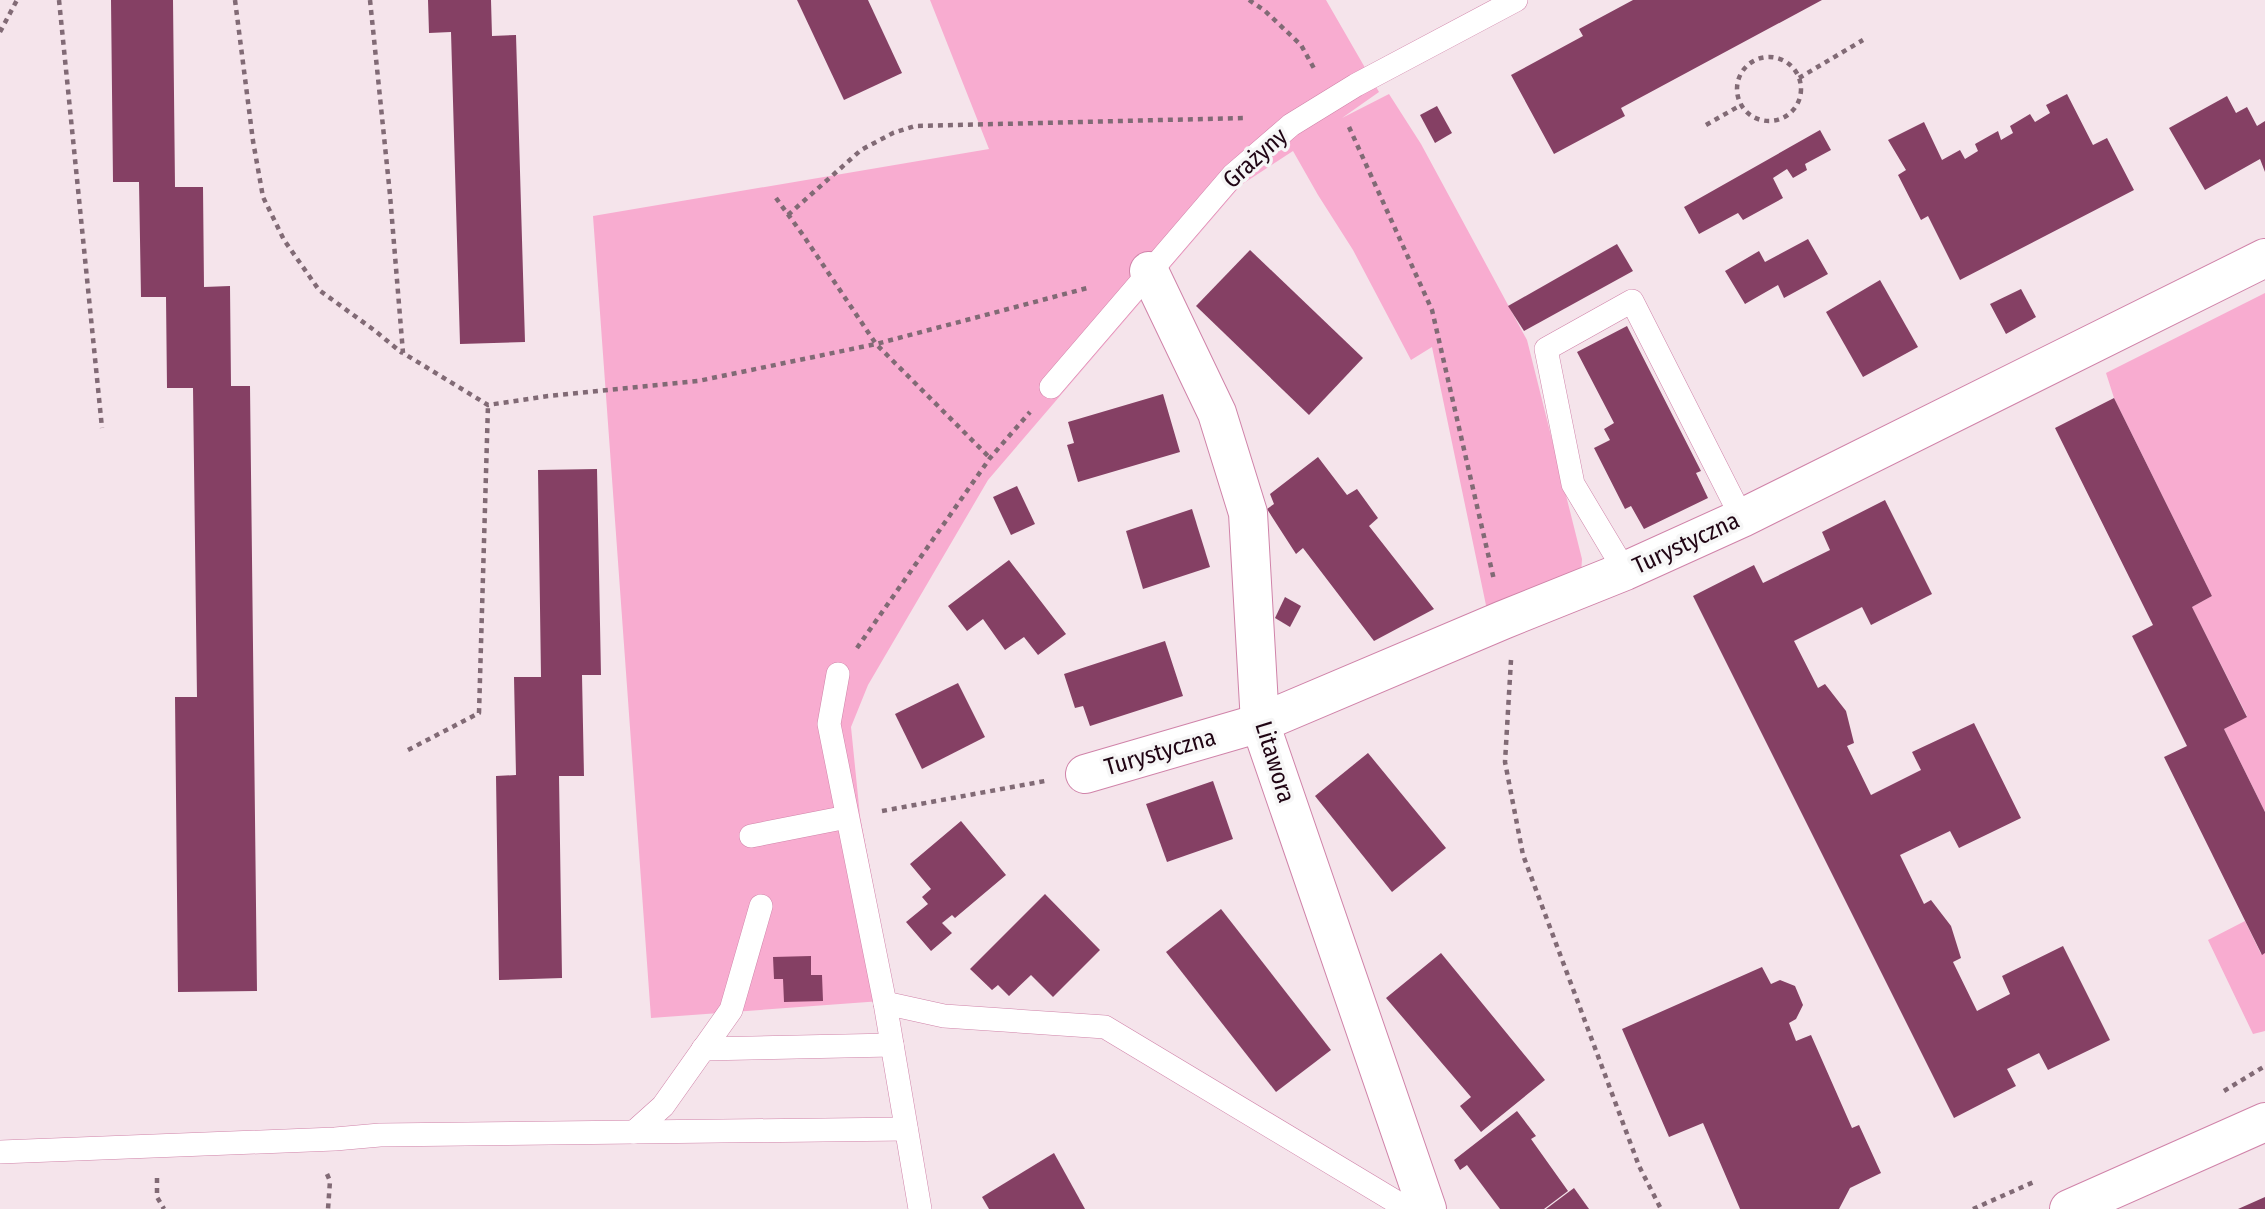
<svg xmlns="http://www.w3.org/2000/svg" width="2265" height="1209" font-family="'Fira Sans Condensed',sans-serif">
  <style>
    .green { fill: #f8acd0 }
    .building { fill: #854064 }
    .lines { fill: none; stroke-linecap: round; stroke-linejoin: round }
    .service-casing { stroke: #d083a9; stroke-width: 24 }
    .minor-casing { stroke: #d083a9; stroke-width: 40 }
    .path { stroke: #816a75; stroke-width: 4.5; stroke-dasharray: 5 5; stroke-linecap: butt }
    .service { stroke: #fff; stroke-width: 23 }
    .minor { stroke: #fff; stroke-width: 38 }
    .labels { text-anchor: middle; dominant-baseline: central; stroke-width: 7; stroke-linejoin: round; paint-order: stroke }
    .street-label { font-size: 24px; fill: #200514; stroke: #f6f6f6 }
  </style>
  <rect width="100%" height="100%" fill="#f5e4eb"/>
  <g class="green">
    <path d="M930,0H1326L1379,92L1342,118L1389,94L1421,144L1527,340L1582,559L1581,575L1487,610L1432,347L1411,360L1353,250L1318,195L1293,151L1241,185L988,480L868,685L851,727L860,816L895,1000L651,1018L593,216L989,149Z"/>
    <path d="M2265,293V812L2224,729L2247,716L2192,607L2212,596L2114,398L2106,373Z"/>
    <path d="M2245,921L2261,954L2265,953V1031L2253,1034L2208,940Z"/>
  </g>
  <g class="building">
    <path d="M111,0H173L175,187H203L204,287L230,286L231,386H250L257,991L178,992L175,697H197L193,388H167L166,297H141L139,182H113Z"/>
    <path d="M428,0H491L492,36L516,35L525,342L460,344L451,32L429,33Z"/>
    <path d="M797,0H868L902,73L844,100Z"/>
    <path d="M1633,0H1822L1621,108L1625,116L1554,154L1511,75L1583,36L1579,29Z"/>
    <path d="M2067,94L2093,145L2107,138L2134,190L1960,280L1928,216L1921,220L1898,175L1906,170L1888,140L1924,122L1942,160L1960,150L1965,159L1978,151L1975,144L1998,131L2001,140L2013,133L2010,126L2030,114L2035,122L2050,113L2046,105Z"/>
    <path d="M2227,96L2236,113L2247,107L2257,126L2265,121V172L2260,159L2205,190L2169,128Z"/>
    <path d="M1437,106L1452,133L1435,143L1420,115Z"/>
    <path d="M1820,130L1831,150L1805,164L1807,170L1793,178L1787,169L1773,178L1783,198L1743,220L1738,213L1699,234L1684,207Z"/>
    <path d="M1808,239L1828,274L1784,298L1778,285L1745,304L1725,271L1759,251L1765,262Z"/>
    <path d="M1617,244L1633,271L1524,331L1508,306Z"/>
    <path d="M1250,250L1363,358L1309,415L1196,306Z"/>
    <path d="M1880,280L1918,347L1863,377L1826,312Z"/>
    <path d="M2021,289L2036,317L2006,334L1990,304Z"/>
    <path d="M1627,326L1701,471L1696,473L1708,498L1644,529L1631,506L1625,509L1594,448L1610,440L1604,429L1614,423L1577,352Z"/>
    <path d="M1163,394L1180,452L1078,482L1067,445L1074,443L1068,422Z"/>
    <path d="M2114,398L2212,596L2192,607L2247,717L2224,729L2265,812V953L2262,955L2164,757L2187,746L2132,636L2153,625L2055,428Z"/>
    <path d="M1318,457L1347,495L1357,489L1378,518L1369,526L1434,609L1374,641L1303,548L1296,554L1267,509L1274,504L1270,494Z"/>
    <path d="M597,469L601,675H582L584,776H559L562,978L499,980L496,776L516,775L514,677H541L538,470Z"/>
    <path d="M1017,486L1035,524L1011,535L993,497Z"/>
    <path d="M1885,500L1932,594L1871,625L1862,607L1794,641L1818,688L1825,684L1846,711L1854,743L1847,746L1871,795L1921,770L1912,752L1974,723L2021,818L1959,848L1950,831L1900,855L1924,904L1931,900L1951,926L1961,958L1953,962L1977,1011L2010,994L2002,976L2063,946L2110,1040L2048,1070L2039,1053L2007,1069L2016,1086L1954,1118L1693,596L1754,565L1763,583L1830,550L1822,532Z"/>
    <path d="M1192,509L1210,567L1143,589L1126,531Z"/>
    <path d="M1009,560L1066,634L1038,655L1024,637L1005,650L983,619L967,631L948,606Z"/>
    <path d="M1285,597L1301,606L1290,627L1275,618Z"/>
    <path d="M1165,641L1183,696L1090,726L1083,706L1075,708L1064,674Z"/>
    <path d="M958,683L985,737L922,769L895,714Z"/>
    <path d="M1368,753L1446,848L1392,892L1315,796Z"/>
    <path d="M1213,781L1233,839L1167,862L1146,804Z"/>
    <path d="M961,821L1006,875L955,918L952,915L942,923L952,933L931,951L906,922L928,904L922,897L931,889L910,864Z"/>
    <path d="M1045,894L1100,950L1053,997L1031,975L1009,996L998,985L992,990L970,969Z"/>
    <path d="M1221,909L1331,1050L1276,1092L1166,952Z"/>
    <path d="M1441,953L1545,1080L1481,1132L1460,1106L1471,1097L1386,998Z"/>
    <path d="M811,956V975H822L823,1001L784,1002L783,979H774L773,957Z"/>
    <path d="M1762,967L1771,984L1780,980L1795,986L1803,1005L1796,1019L1789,1023L1796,1041L1811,1035L1852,1128L1859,1125L1881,1173L1850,1188L1839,1209H1740L1703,1123L1669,1137L1622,1029Z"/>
    <path d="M1517,1111L1536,1136L1531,1139L1568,1191L1544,1209H1500L1467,1165L1460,1170L1454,1160Z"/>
    <path d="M1054,1153L1085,1209H989L982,1197Z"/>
    <path d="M1574,1188L1589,1209H1546Z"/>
    <path d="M2265,1197V1209H2238Z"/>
  </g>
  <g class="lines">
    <defs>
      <g id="service">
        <path d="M1051,387L1233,175L1291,125L1356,85L1516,0"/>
        <path d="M1625,571L1573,484L1546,349L1632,301L1742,518"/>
        <path d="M838,674L829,724L885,1003L920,1209"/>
        <path d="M751,836L847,817"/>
        <path d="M885,1003L944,1016L1105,1027L1408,1209"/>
        <path d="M703,1049L892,1045"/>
        <path d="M634,1132L663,1106L731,1010L761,906"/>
        <path d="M0,1152L335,1139L380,1135L906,1129"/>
      </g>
      <g id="minor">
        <path d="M1149,271L1217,413L1248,513L1260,723L1427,1209"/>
        <path d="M1085,774L1260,723L1503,620L1625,571L1742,518L2265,258"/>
        <path d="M2069,1209L2265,1122"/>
      </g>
    </defs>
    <use href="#service" class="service-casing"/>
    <use href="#minor" class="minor-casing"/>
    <g class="path">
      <path d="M59,0L102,428"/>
      <path d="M235,0L253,141L263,197L284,240L319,290L374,330L402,353"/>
      <path d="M370,0L390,195L403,353L488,405L548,396L698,381L876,344L1091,287"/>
      <path d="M1249,0L1264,10L1301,45L1316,72"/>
      <path d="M0,32L17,0"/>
      <circle cx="1769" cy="89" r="32"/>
      <path d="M1799,78L1863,40"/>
      <path d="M1706,125L1741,105"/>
      <path d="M1349,127L1432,310L1494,580"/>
      <path d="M776,198L803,235L876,344L990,458"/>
      <path d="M788,215L861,150L893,133L915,126L1245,118"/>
      <path d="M857,648L990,458L1030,412"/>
      <path d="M1511,660L1505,762L1523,855L1639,1166L1661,1209"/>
      <path d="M408,750L479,713L488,405"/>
      <path d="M882,811L1045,781"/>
      <path d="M2224,1091L2265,1066"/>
      <path d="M327,1174L330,1181L328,1209"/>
      <path d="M157,1178V1197L164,1209"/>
      <path d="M1973,1209L2036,1181"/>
    </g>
    <use href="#service" class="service"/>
    <use href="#minor" class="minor"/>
  </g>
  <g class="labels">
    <g class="street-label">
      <text transform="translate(1255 158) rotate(-42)">Grażyny</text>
      <text transform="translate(1686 543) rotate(-25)">Turystyczna</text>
      <text transform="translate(1160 752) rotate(-16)">Turystyczna</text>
      <text transform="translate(1275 762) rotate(73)">Litawora</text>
    </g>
  </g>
</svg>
